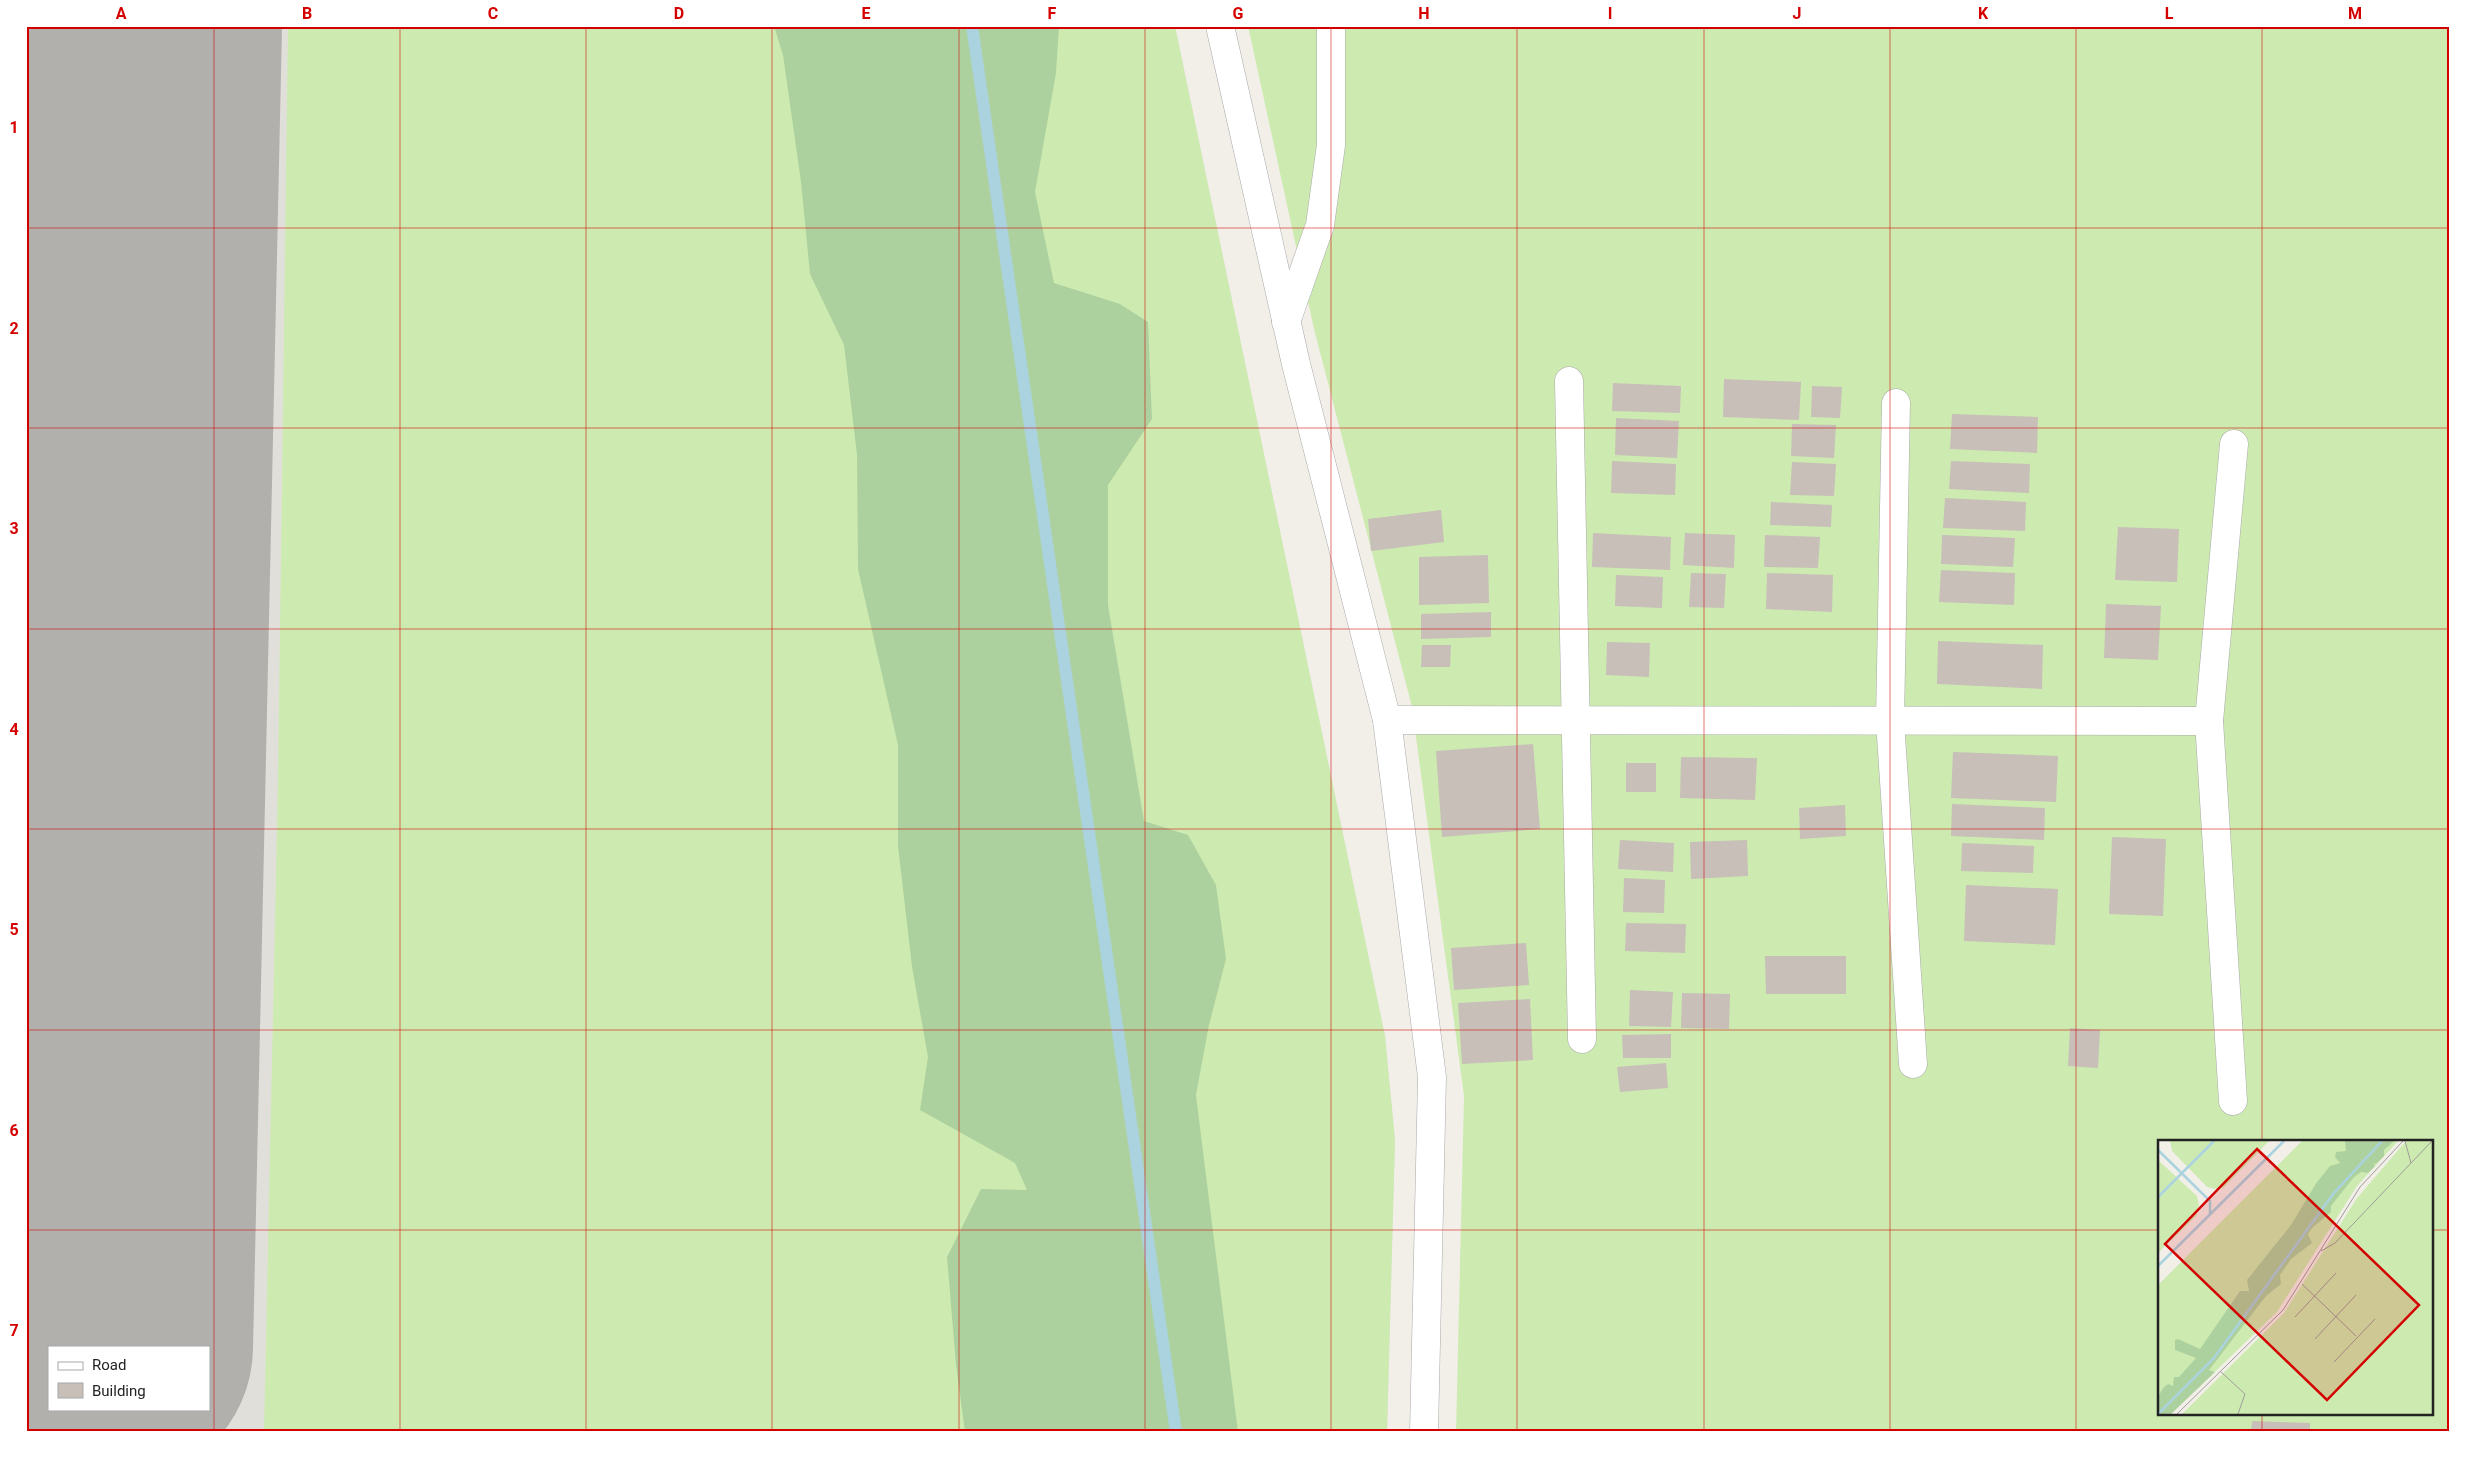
<svg xmlns="http://www.w3.org/2000/svg" width="2476" height="1458" font-family="Roboto,sans-serif">
  <style>
    .airport { fill: #e1dfda; fill-rule: evenodd }
    .grass { fill: #cdebb0; fill-rule: evenodd }
    .forest { fill: #add19e }
    .lines { fill: none; stroke-linecap: round; stroke-linejoin: round }
    .stream { stroke: #aad3df; stroke-width: 12 }
    .taxiway { stroke: #b1b0ac; stroke-width: 109 }
    .runway { stroke: #b1b0ac; stroke-width: 272 }
    .building { fill: #c7bfb8 }
    .street-casing { stroke: #a9a9a9; stroke-width: 29 }
    .street { stroke: #fff; stroke-width: 28 }
    .grid { fill: none; stroke: #d40000; stroke-width: 1; stroke-opacity: 0.55 }
    .inset-river { fill: none; stroke: #aad3df; stroke-width: 2.5 }
    .inset-road { fill: none; stroke: #9f9d99; stroke-width: 1 }
    .view { fill: #d40000; fill-opacity: 0.15; stroke: #d40000; stroke-width: 2.5 }
    .inset-edge { fill: none; stroke: #222; stroke-width: 2.5 }
    .neatline { fill: none; stroke: #d40000; stroke-width: 2 }
    .grid-label { font-size: 16px; text-anchor: middle; font-weight: bold; fill: #d40000 }
  </style>
  <rect width="100%" height="100%" fill="#f2efe9"/>
  <path class="airport" d="M26,26H1175L1385,1036L1395,1140L1387,1432H26ZM49,1347H209V1409H49Z"/>
  <g class="grass">
    <path d="M26,26H28L26,490Z"/>
    <path d="M288,26H1175L1385,1036L1395,1140L1387,1432H264L278,781Z"/>
    <path d="M1248,26H2450V1432H1456L1464,1096L1412,707L1314,329ZM2160,1142H2432V1414H2160Z"/>
  </g>
  <path class="forest" d="M774,26H1059L1056,73L1035,192L1054,283L1120,304L1148,322L1152,419L1108,485V605L1144,821L1188,835L1216,885L1226,959L1209,1025L1196,1095L1238,1432H965L956,1365L947,1257L981,1189L1027,1190L1015,1163L920,1110L928,1057L912,967L898,846V745L858,569L857,455L844,345L810,274L801,182L783,55Z"/>
  <g class="lines">
    <path class="stream" d="M972,26L1176,1432"/>
    <g class="taxiway">
      <path d="M26,768C42,761 61,756 76,745C103,725 119,694 133,664"/>
      <path d="M26,774C81,791 105,833 129,881"/>
    </g>
    <path class="runway" d="M117,1347L146,26"/>
  </g>
  <g class="building">
    <path d="M1724,379L1801,382L1799,420L1723,417Z"/>
    <path d="M1613,383L1681,386L1680,413L1612,411Z"/>
    <path d="M1812,386L1842,387L1840,418L1811,417Z"/>
    <path d="M1952,414L2038,417L2037,453L1950,449Z"/>
    <path d="M1616,418L1679,421L1677,458L1615,455Z"/>
    <path d="M1792,424L1836,425L1834,458L1791,456Z"/>
    <path d="M1612,461L1676,464L1675,495L1611,493Z"/>
    <path d="M1951,461L2030,464L2029,493L1949,489Z"/>
    <path d="M1792,462L1836,464L1834,496L1790,495Z"/>
    <path d="M1945,498L2026,502L2025,531L1943,528Z"/>
    <path d="M1771,502L1832,505L1831,527L1770,525Z"/>
    <path d="M1441,510L1444,542L1371,551L1368,519Z"/>
    <path d="M2118,527L2179,529L2177,582L2115,580Z"/>
    <path d="M1593,533L1671,537L1670,570L1592,567Z"/>
    <path d="M1685,533L1735,535L1734,568L1683,565Z"/>
    <path d="M1765,535L1820,537L1818,568L1764,567Z"/>
    <path d="M1942,535L2015,538L2013,567L1941,564Z"/>
    <path d="M1488,555L1489,603L1419,605V557Z"/>
    <path d="M1941,570L2015,573L2014,605L1939,602Z"/>
    <path d="M1691,573L1726,574L1724,608L1689,607Z"/>
    <path d="M1767,573L1833,575L1832,612L1766,609Z"/>
    <path d="M1616,575L1663,577L1662,608L1615,606Z"/>
    <path d="M2106,604L2161,606L2158,660L2104,658Z"/>
    <path d="M1491,612V637L1421,639V614Z"/>
    <path d="M1938,641L2043,645L2042,689L1937,684Z"/>
    <path d="M1607,642L1650,643L1649,677L1606,675Z"/>
    <path d="M1422,645H1451L1450,667H1421Z"/>
    <path d="M1533,744L1540,829L1442,837L1436,751Z"/>
    <path d="M1953,752L2058,756L2056,802L1951,798Z"/>
    <path d="M1681,757L1757,758L1755,800L1680,798Z"/>
    <rect x="1626" y="763" width="30" height="29"/>
    <path d="M1952,804L2045,808L2044,840L1951,836Z"/>
    <path d="M1845,805L1846,836L1800,839L1799,808Z"/>
    <path d="M2112,837L2166,839L2163,916L2109,914Z"/>
    <path d="M1620,840L1674,843L1673,872L1618,869Z"/>
    <path d="M1747,840L1748,876L1691,879L1690,842Z"/>
    <path d="M1962,843L2034,846L2033,873L1961,871Z"/>
    <path d="M1624,878L1665,880L1664,913L1623,912Z"/>
    <path d="M1966,885L2058,889L2055,945L1964,941Z"/>
    <path d="M1626,923L1686,924L1685,953L1625,951Z"/>
    <path d="M1526,943L1529,985L1454,990L1451,948Z"/>
    <path d="M1765,956H1846V994H1766Z"/>
    <path d="M1630,990L1673,992L1671,1027L1629,1026Z"/>
    <path d="M1682,993L1730,994L1729,1029L1681,1028Z"/>
    <path d="M1530,999L1533,1060L1462,1064L1458,1003Z"/>
    <path d="M2070,1028L2100,1030L2098,1068L2068,1066Z"/>
    <path d="M1671,1034V1058H1623L1622,1035Z"/>
    <path d="M1666,1063L1668,1088L1620,1092L1617,1067Z"/>
    <path d="M2252,1421L2310,1423V1432H2251Z"/>
  </g>
  <g class="lines">
    <defs>
      <g id="street">
        <path d="M1220,26L1296,364L1387,720L1432,1077L1424,1432"/>
        <path d="M1286,322L1320,225L1331,145V26"/>
        <path d="M1569,381L1582,1039"/>
        <path d="M1896,403L1890,721L1913,1064"/>
        <path d="M1387,720L2209,721"/>
        <path d="M2233,1101L2209,721L2234,444"/>
      </g>
    </defs>
    <use href="#street" class="street-casing"/>
    <use href="#street" class="street"/>
  </g>
  <path class="grid" d="M214,26V1432M400,26V1432M586,26V1432M772,26V1432M959,26V1432M1145,26V1432M1331,26V1432M1517,26V1432M1704,26V1432M1890,26V1432M2076,26V1432M2262,26V1142M26,228H2450M26,428H2450M26,629H2450M26,829H2450M26,1030H2450M26,1230H2160M2432,1230H2450M2262,1414V1432"/>
  <g transform="translate(2158 1140)">
    <rect width="275" height="275" fill="#f2efe9"/>
    <path d="M12,1H111L65,48L57,49L49,47L14,11ZM144,1H240L199,46L119,172L13,274H0V145ZM248,1H275V274H24L126,173L199,58ZM0,20L39,56L41,65L38,76L0,113Z" fill="#cdebb0"/>
    <path d="M187,1H236L226,10V16L218,24L215,23L217,26L210,33L203,32L196,37L173,66V72L155,87L150,94L154,103L133,119L122,135L123,144L108,156L51,230L57,232L13,274H0V257L5,248L10,244L15,246L16,237H21L38,218L17,210V200L20,199L42,209L82,151H91L89,140L133,85L159,42L172,26L182,23L177,17L178,12L188,11Z" fill="#add19e"/>
    <path class="inset-river" d="M0,10L52,61V75M0,57L56,1M0,126L126,1M0,274L56,218L175,54L224,1"/>
    <path class="inset-road" d="M247,1L253,23M163,111L177,103L274,1M144,144L198,196M137,177L178,133M157,199L198,155M176,222L217,179M62,231L87,254L80,274M19,274L125,170L202,47L245,1"/>
    <path class="view" d="M99,9L261,165L169,260L7,104Z"/>
    <rect width="275" height="275" class="inset-edge"/>
  </g>
  <rect width="2476" height="1458" fill="none" stroke="#ffffff" stroke-width="55"/>
  <rect x="48" y="1346" width="162" height="65" fill="#ffffff" stroke="#a7a7a7"/>
  <rect x="58" y="1362" width="25" height="8" fill="#ffffff" stroke="#a7a7a7"/>
  <text x="92" y="1370" font-size="15" fill="#222222">Road</text>
  <rect x="58" y="1383" width="25" height="15" fill="#c7bfb8" stroke="#a7a7a7"/>
  <text x="92" y="1396" font-size="15" fill="#222222">Building</text>
  <rect x="28" y="28" width="2420" height="1402" class="neatline"/>
  <g class="grid-label">
    <text x="121" y="19">A</text>
    <text x="307" y="19">B</text>
    <text x="493" y="19">C</text>
    <text x="679" y="19">D</text>
    <text x="866" y="19">E</text>
    <text x="1052" y="19">F</text>
    <text x="1238" y="19">G</text>
    <text x="1424" y="19">H</text>
    <text x="1610" y="19">I</text>
    <text x="1797" y="19">J</text>
    <text x="1983" y="19">K</text>
    <text x="2169" y="19">L</text>
    <text x="2355" y="19">M</text>
    <text x="14" y="133">1</text>
    <text x="14" y="334">2</text>
    <text x="14" y="534">3</text>
    <text x="14" y="735">4</text>
    <text x="14" y="935">5</text>
    <text x="14" y="1136">6</text>
    <text x="14" y="1336">7</text>
  </g>
</svg>
